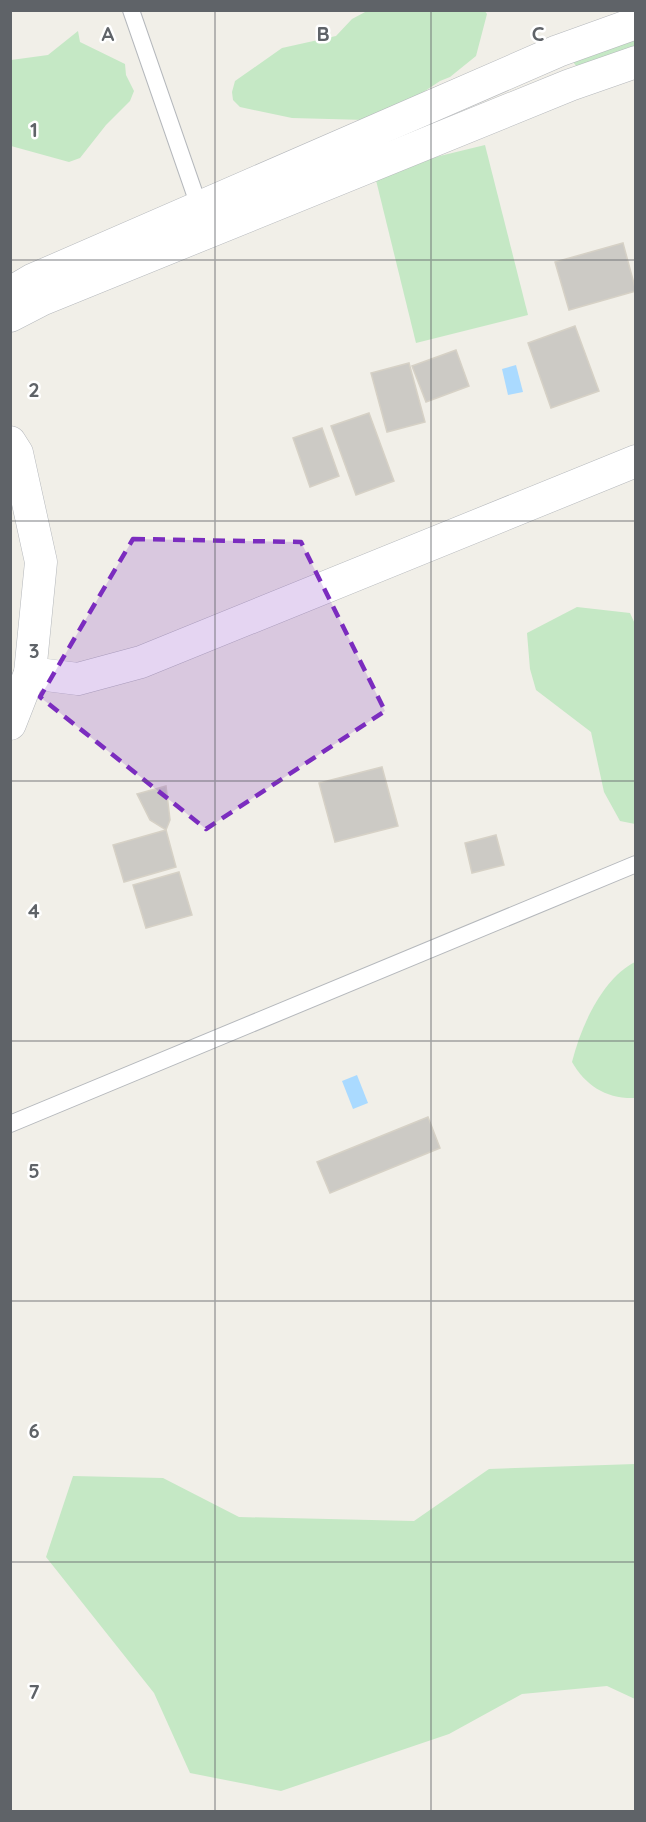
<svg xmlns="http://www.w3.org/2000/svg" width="646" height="1822" font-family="Quicksand,sans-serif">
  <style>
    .green { fill: #c5e8c5 }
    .water { fill: #aadaff }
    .building { fill: #cccac5; stroke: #d6d1c6; stroke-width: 1.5 }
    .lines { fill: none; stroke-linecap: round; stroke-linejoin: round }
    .lane-casing { stroke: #b5b8bc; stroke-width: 18 }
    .street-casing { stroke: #b5b8bc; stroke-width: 33 }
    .lane { stroke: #fff; stroke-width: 16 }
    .street { stroke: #fff; stroke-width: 32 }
    .marked { fill: #7b2cbf; fill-opacity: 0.2; stroke: #7b2cbf; stroke-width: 4.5; stroke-dasharray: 12 8; stroke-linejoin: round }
    .grid { fill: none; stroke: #5f6368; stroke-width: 1.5; stroke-opacity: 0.55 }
    .grid-label { font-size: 20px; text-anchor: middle; font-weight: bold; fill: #5f6368; stroke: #fff; stroke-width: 5; stroke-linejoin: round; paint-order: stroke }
  </style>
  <rect width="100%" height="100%" fill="#f1efe8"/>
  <g class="green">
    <path d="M484,10L487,14L476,56L450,77L440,81L401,107L366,120L292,118L240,107L233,100L232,92L235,81L282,48L336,36L352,19L367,11Z"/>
    <path d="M78,31L80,42L125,64L126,75L134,91L130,101L106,125L80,158L69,162L11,146V60L48,55Z"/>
    <path d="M635,36V53L578,68L573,62Z"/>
    <path d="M485,145L528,315L416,343L374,172Z"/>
    <path d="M577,607L630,613L635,624V824L620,821L604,792L591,732L536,690L530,669L527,633Z"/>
    <path d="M635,962V1098C606,1099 586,1086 572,1062C581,1026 602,979 635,962Z"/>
    <path d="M635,1464V1699L607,1686L522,1694L449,1734L281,1791L190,1773L154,1693L46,1557L73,1476L163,1478L239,1517L414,1521L489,1469Z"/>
  </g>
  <g class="water">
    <path d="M516,365L523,392L508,395L502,369Z"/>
    <path d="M357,1075L368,1103L353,1109L342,1081Z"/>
  </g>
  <g class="building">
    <path d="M623,243L636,291L569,310L555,262Z"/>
    <path d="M575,326L599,391L551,408L528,343Z"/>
    <path d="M456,350L469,386L426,402L412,366Z"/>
    <path d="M409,363L425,422L387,432L371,373Z"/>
    <path d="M369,413L394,481L356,495L331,426Z"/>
    <path d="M322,428L339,476L310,487L293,438Z"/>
    <path d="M382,767L398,826L335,842L319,783Z"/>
    <path d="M166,786L170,820L166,830L150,820L137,794Z"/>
    <path d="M166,830L176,867L124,882L113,845Z"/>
    <path d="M496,835L504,865L472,873L465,843Z"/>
    <path d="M179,872L192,915L146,928L133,885Z"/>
    <path d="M428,1117L440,1148L330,1193L317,1162Z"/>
  </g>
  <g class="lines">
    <defs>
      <g id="lane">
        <path d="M131,10L201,212"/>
        <path d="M10,1124L636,864"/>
      </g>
      <g id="street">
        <path d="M10,293L32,280L558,51L636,23"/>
        <path d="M10,316L41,300L570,85L636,62"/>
        <path d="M10,442L17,453L41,562L30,673L10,724"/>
        <path d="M30,673L78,679L141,662L636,461"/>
      </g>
    </defs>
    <use href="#lane" class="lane-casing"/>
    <use href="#street" class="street-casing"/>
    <use href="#lane" class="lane"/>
    <use href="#street" class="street"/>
  </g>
  <path class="marked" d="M133,539L301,542L385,711L206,829L40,697Z"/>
  <path class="grid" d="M215,10V1812M431,10V1812M10,260H636M10,521H636M10,781H636M10,1041H636M10,1301H636M10,1562H636"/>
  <g class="grid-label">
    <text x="108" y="41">A</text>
    <text x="323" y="41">B</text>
    <text x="538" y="41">C</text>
    <text x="34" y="137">1</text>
    <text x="34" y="397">2</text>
    <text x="34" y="658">3</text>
    <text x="34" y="918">4</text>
    <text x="34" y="1178">5</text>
    <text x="34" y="1438">6</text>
    <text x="34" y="1699">7</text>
  </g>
  <rect width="646" height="1822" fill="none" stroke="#5f6368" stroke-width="24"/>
</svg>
